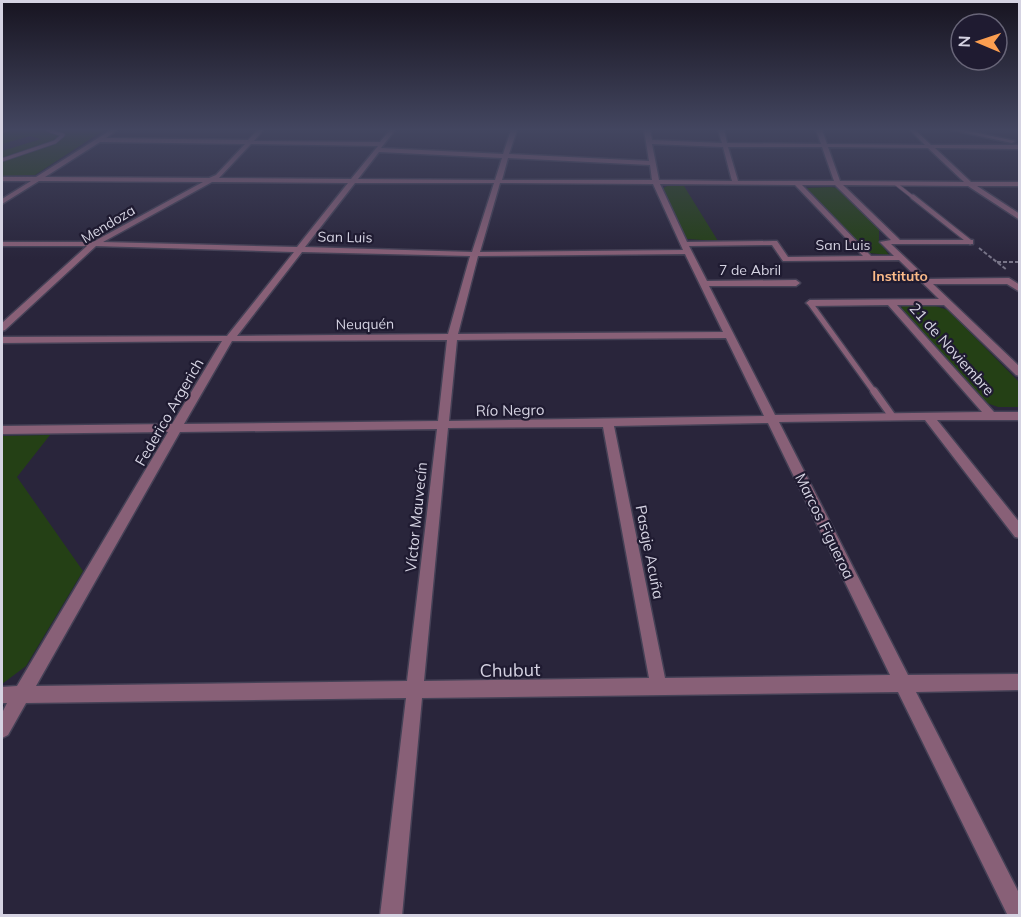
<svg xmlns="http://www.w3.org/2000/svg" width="1021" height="917" font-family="Mulish,sans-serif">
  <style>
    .green { fill: #244015 }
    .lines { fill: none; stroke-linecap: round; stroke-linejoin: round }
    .service-far3-casing { stroke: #454156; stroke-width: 4.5 }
    .service-far2-casing { stroke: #454156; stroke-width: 7 }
    .service-far1-casing { stroke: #454156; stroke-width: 8 }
    .service-casing { stroke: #454156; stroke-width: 10 }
    .minor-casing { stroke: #454156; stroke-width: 3 }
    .path { stroke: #787588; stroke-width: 2; stroke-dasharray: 4 2; stroke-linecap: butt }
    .service-far3 { stroke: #886077; stroke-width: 3 }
    .service-far2 { stroke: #886077; stroke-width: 4.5 }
    .service-far1 { stroke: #886077; stroke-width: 5 }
    .service { stroke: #886077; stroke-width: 7 }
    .minor { fill: #886077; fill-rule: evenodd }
    .labels { text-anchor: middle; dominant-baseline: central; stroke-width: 4.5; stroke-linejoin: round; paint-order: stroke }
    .far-street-label { font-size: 14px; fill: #d5d3e2; stroke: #1f1b31 }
    .far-neighbourhood-label { font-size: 14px; font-weight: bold; fill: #fbba88; stroke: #1f1b31 }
    .street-label { font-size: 15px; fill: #d5d3e2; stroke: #1f1b31 }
    .near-street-label { font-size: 18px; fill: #d5d3e2; stroke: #1f1b31 }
  </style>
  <rect width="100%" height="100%" fill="#29253b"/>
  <g class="green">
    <path d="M2,130H104L35,175L2,176V151L41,139L30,136L2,144Z"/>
    <path d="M667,186H684L718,241L687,239L662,189Z"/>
    <path d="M831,187L837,188L879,228V241L889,255L869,253L806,188Z"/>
    <path d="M932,305L948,310L1019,382V407H998L984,402L901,309L902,306Z"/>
    <path d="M50,435L17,477L83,571L26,666L2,684V436Z"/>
  </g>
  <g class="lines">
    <defs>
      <g id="service-far3">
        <path d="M2,131L7,130"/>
        <path d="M2,160L55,142L63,135L48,130"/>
        <path d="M896,184L915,199"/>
      </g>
      <path id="service-far2" d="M913,197L970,242"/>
      <path id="service-far1" d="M810,303L875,393"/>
      <path id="service" d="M874,391L892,416"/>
      <g id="minor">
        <path d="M111,130H117L106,138L248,140L258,130H263L254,141L380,142L390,130H395L381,148L503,154L511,130H517L509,154L649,161L644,130H650L652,140L722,143L718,130H724L727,143L821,144L816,130H822L827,144L925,145L910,130H915L931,145H1020V149L935,148L971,182H1020V186H977L1020,214V220L968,186L843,185L900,240H973V244H891L928,279L1009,278L1020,285V292L1007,284H933L1020,367V376L1016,375L944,305H897L994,412H1020V420H937L1020,523V538L1015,537L925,420L779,422L908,675L1020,674V690L916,692L1020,895V916H1008L898,692L422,698L402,916H380L406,698L26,703L8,735L2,738V713L7,703H2V687L17,686L168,432L2,434V426L172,424L222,341L2,343V337L227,336L294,252L96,246L5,330L2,331V323L87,246H2V242H93L203,182L39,181L2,204V199L31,181H2V177H36ZM100,142L245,144L216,175L209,178L45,177ZM251,144L378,146L351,179L219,178ZM652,144L723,147L732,181L659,180ZM728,147H822L834,181H738ZM828,147L928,148L964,182L840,181ZM379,152L502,158L495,180L358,179ZM508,158L650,165L652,180H502ZM212,182L348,183L297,247L103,242ZM355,183H494L472,252L305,247ZM500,183L653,184L683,250L480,252ZM660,184L795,185L863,256L788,257L777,241H774L687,242ZM802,185H835L891,240L880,242L894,256H871ZM772,245L783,261H786L899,260L939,299L810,300L806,303L810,306L888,305L982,412L775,415L709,286H796L800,283L796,280L707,281L689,246ZM302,252L470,256L448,334L237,336ZM685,254L723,332L458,334L478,256ZM726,338L764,416L449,421L457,340ZM447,340L438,421L184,424L232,341ZM768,423L890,675L665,678L614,426ZM603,427L649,678L424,681L448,428ZM437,429L407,681L36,686L180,432Z"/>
        <path d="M952,130H964L1015,141L1012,143Z"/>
      </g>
    </defs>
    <use href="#service-far3" class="service-far3-casing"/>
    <use href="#service-far2" class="service-far2-casing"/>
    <use href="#service-far1" class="service-far1-casing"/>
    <use href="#service" class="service-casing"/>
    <use href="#minor" class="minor-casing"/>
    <g class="path">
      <path d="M979,248L1007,270"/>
      <path d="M997,262H1020"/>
    </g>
    <use href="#service-far3" class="service-far3"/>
    <use href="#service-far2" class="service-far2"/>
    <use href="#service-far1" class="service-far1"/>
    <use href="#service" class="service"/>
    <use href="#minor" class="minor"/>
  </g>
  <linearGradient id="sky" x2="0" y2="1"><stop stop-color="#171420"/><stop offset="0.5" stop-color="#434660"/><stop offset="1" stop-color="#434660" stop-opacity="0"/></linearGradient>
  <rect width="1021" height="259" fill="url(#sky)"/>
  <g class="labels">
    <g class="far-street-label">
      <text transform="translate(108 224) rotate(-31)">Mendoza</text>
      <text transform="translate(345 237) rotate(1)">San Luis</text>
      <text x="843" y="245">San Luis</text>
      <text x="750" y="270">7 de Abril</text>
      <text transform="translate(365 324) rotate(-1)">Neuquén</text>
    </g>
    <g class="far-neighbourhood-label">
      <text x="900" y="276">Instituto</text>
    </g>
    <g class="street-label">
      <text transform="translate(952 349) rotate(48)">21 de Noviembre</text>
      <text transform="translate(510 410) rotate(-1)">Río Negro</text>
      <text transform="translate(169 412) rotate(-60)">Federico Argerich</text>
      <text transform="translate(416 517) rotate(-84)">Víctor Mauvecín</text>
      <text transform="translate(825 526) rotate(64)">Marcos Figueroa</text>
      <text transform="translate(650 552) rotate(79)">Pasaje Acuña</text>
    </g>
    <g class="near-street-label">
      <text transform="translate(510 670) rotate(-1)">Chubut</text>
    </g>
  </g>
  <rect width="1021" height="917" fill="none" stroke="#d5d3e2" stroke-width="6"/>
  <g transform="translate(979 42) rotate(272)"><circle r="28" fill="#1f1b31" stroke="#686578" stroke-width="1.5"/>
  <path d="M0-4.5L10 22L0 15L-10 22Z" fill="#fb9e50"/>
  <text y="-9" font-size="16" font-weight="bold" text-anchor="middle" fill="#d5d3e2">N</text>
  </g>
</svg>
